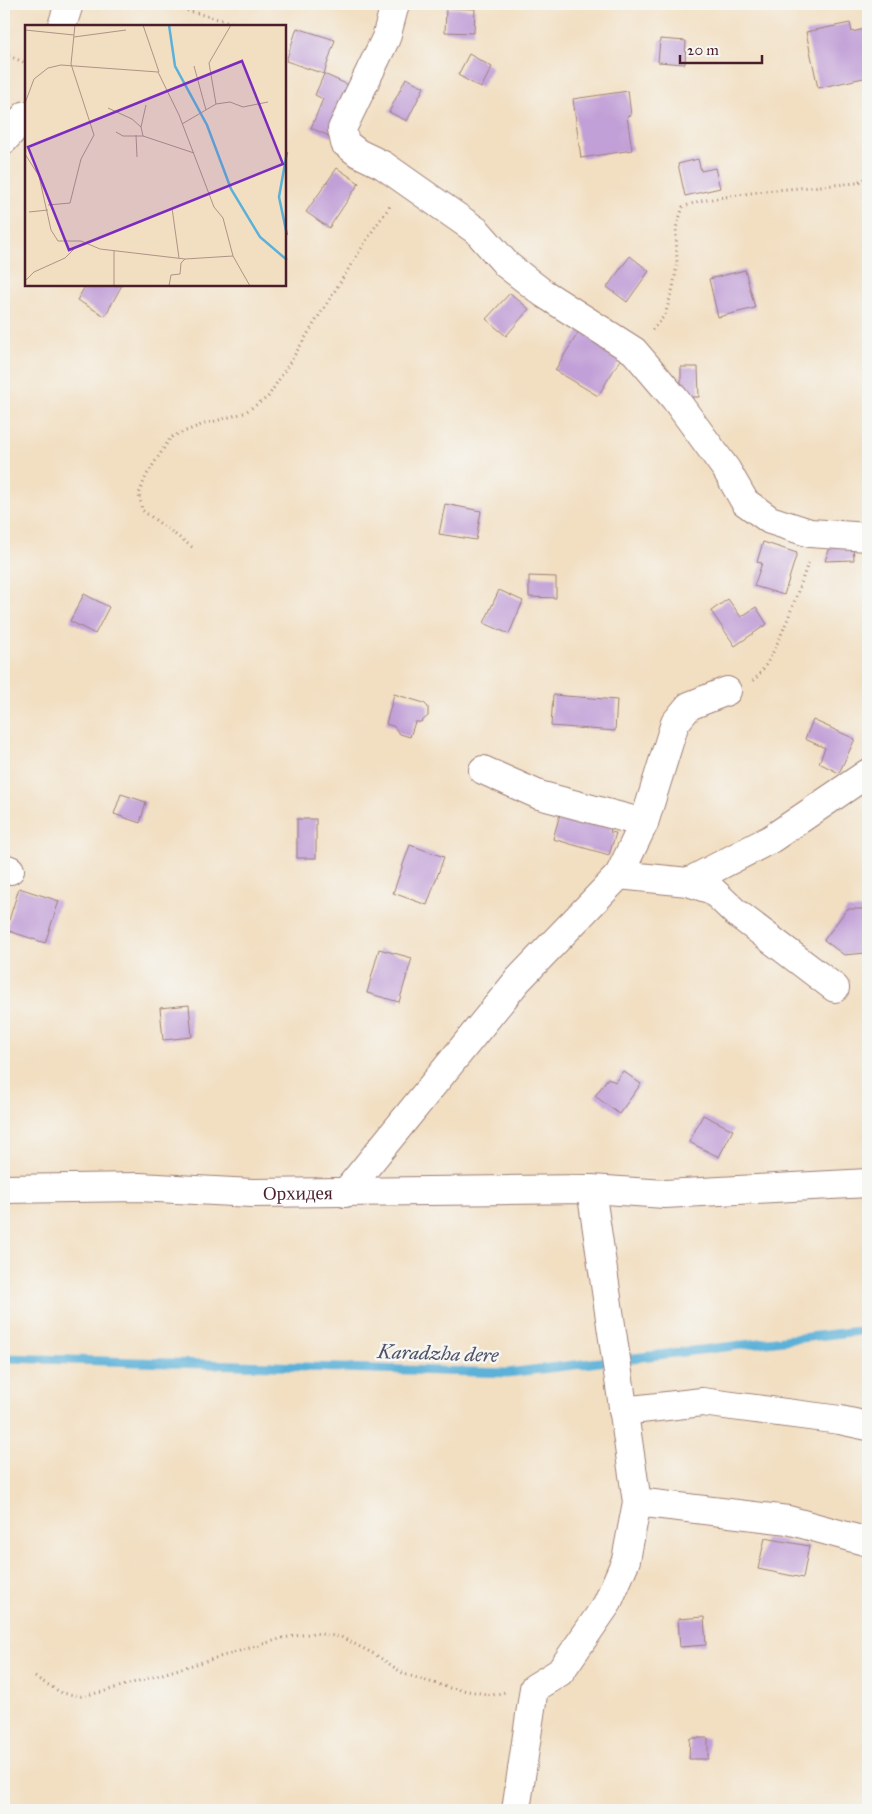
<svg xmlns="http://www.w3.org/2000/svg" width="872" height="1814" font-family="'IM FELL Great Primer',serif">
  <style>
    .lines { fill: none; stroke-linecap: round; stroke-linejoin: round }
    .stream { stroke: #5cb1d8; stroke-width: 9 }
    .building { fill: #c19fd7 }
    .minor-casing { stroke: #9e7f76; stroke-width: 30 }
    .path { stroke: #9e7f76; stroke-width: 3; stroke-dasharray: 1 4; stroke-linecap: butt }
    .minor { stroke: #fff; stroke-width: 28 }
    .labels { text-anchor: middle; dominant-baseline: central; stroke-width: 5; stroke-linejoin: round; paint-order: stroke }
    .street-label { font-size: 19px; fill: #4a1f2b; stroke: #f6f6f2 }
    .water-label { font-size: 20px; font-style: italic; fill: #505268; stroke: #f6f6f2 }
    .inset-river { fill: none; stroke: #5cb1d8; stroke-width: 2.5 }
    .inset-road { fill: none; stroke: #af9286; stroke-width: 1 }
    .view { fill: #7b2cbf; fill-opacity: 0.15; stroke: #7b2cbf; stroke-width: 2.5 }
    .inset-edge { fill: none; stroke: #4a1f2b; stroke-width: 2.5 }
  </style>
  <rect width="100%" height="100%" fill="#f6f6f2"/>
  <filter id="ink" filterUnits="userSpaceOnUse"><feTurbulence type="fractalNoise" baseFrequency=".02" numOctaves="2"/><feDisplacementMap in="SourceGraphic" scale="10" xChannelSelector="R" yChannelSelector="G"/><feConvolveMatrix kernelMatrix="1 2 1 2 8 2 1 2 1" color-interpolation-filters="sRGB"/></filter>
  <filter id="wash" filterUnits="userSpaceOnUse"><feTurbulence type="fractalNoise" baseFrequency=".0096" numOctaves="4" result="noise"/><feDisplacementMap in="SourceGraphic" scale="20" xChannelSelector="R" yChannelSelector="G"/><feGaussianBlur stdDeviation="1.12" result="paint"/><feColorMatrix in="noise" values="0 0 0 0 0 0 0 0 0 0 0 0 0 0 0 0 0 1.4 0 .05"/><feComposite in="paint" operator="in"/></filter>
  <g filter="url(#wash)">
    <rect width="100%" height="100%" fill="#f2dfc2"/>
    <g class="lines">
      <path class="stream" d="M4,1358L507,1373L868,1330"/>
    </g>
    <g id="blocks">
      <g class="building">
        <path d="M446,8L475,9L474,33L445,32Z"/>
        <path d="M850,23L852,32L865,29L868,47V77L818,88L806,32Z"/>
        <path d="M297,28L335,40L324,74L286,61Z"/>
        <path d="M660,39L686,41L685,64L658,62Z"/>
        <path d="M469,54L492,67L481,88L458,75Z"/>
        <path d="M324,74L353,87L331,137L311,128L323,99L315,95Z"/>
        <path d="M406,78L424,87L407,121L389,112Z"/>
        <path d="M628,91L631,115L627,116L632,150L581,158L573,99Z"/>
        <path d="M698,159L701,171L715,168L720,188L685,196L678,164Z"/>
        <path d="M337,168L359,183L329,228L306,212Z"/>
        <path d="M630,256L649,271L627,302L607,287Z"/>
        <path d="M745,270L755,308L718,317L709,279Z"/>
        <path d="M86,285H122L105,316L77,300Z"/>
        <path d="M510,293L529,309L506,336L486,319Z"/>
        <path d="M583,325L626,350L598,396L555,370Z"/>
        <path d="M681,367H698L699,397H681Z"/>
        <path d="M445,504L481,511L476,540L439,534Z"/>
        <path d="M763,542L797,553L784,595L754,586L762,563L757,562Z"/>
        <path d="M853,543L854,560L825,561L831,545Z"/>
        <path d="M529,576L556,577V598L529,597Z"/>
        <path d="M499,590L523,601L509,634L484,623Z"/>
        <path d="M84,594L109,607L95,634L70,621Z"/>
        <path d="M728,599L741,617L756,607L767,624L735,646L711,611Z"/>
        <path d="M394,694L424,703L428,707V716L421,722H415L410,737L400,734L393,726L386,724Z"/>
        <path d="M553,695L617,700L615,731L551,726Z"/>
        <path d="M813,720L855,739L839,773L819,763L825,748L805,739Z"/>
        <path d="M121,794L146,802L140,823L114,814Z"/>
        <path d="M562,807L613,822L610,832L616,833L609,855L553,839Z"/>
        <rect x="297" y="819" width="19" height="39"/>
        <path d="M410,845L444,857L427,905L393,893Z"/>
        <path d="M19,888L59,901L45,943L6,930Z"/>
        <path d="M868,906V950L866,953L844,955L824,940L847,909H866Z"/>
        <path d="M379,949L412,958L399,1002L367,993Z"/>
        <path d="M189,1005L192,1037L163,1040L160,1008Z"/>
        <path d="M623,1071L641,1084L619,1114L595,1096L608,1078L615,1082Z"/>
        <path d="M703,1115L733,1130L719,1157L689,1142Z"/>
        <path d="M765,1538L809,1546L803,1578L758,1569Z"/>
        <path d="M704,1617L706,1645L680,1647L678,1619Z"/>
        <path d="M690,1738H708V1759H689Z"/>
      </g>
    </g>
  </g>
  <g filter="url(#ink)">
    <use href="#blocks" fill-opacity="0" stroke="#9e7f76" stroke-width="1"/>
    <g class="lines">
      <defs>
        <g id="minor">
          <path d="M395,4L386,38L342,129L345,143L358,153L383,165L477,231L507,265L543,293L634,351L675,399L726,469L745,502L770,520L810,533L868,537"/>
          <path d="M62,26L69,4"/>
          <path d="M4,140L26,115"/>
          <path d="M483,770L539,795L644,823"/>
          <path d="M4,868L10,870"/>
          <path d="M619,875L688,882L771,839L868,773"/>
          <path d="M688,882L712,890L735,912L835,988"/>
          <path id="s1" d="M4,1189L139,1187L252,1193L591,1189L665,1194L868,1183"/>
          <path d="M345,1193L518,980L619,875L644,823L675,723L689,706L727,691"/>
          <path d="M623,1411L702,1402L840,1420L868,1426"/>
          <path d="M637,1502L788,1520L868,1542"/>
          <path d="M516,1810L534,1688L560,1672L607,1604L626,1560L637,1502L591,1189"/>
        </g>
      </defs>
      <use href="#minor" class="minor-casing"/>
      <g class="path">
        <path d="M163,4L244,26"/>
        <path d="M4,54L26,63"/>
        <path d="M859,181L865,179L868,173"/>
        <path d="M652,330L665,315L673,288L677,265L676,228L683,207L699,201L764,191L868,182"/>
        <path d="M192,547L142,510L139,494L146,476L171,437L201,425L244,413L268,397L373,230L391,205"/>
        <path d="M753,681C777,659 797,592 809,561"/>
        <path d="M35,1677L62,1693L81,1696L102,1692L283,1638L314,1633L341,1637L376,1655L404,1674L450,1688L492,1695L506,1692"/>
      </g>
      <use href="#minor" class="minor"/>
    </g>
  </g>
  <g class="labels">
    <g class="street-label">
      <text stroke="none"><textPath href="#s1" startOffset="294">Орхидея</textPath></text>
    </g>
    <g class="water-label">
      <text transform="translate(438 1353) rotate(2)">Karadzha dere</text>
    </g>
  </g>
  <g transform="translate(25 25)">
    <rect width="261" height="261" fill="#f2dfc2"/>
    <path class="inset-river" d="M144,0L150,41L182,100L206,164L235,212L262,235M262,127L254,172L262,210"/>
    <path class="inset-road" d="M118,0L134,47M0,5L49,10M49,12L101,5M169,41L181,85M0,78L9,54L23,43L36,40L133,47L154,90L189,182L198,193L208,231L225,261M191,79L184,38L206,0M83,83L107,94L116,102L118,111M157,99L191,79L205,77L218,82L243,77M116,102L121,80M91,107L98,111H118L169,128M111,110L112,132M0,129L14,151L26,205L33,216H56L75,224L160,234L208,231M23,180L45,178L56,134L69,110L46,39L50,0M147,183L154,233M4,187L23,185M89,226V261M0,256L9,247L40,233L51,222M144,261L146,250L155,249L156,238L160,234"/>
    <path class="view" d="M217,36L258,139L44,225L3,122Z"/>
    <rect width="261" height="261" class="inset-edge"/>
  </g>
  <rect width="872" height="1814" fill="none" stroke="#f6f6f2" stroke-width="20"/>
  <path d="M680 55v8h82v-8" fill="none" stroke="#4a1f2b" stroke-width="2.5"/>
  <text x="687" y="55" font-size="15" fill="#4a1f2b" stroke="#f6f6f2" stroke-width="4" paint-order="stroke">20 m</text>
</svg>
